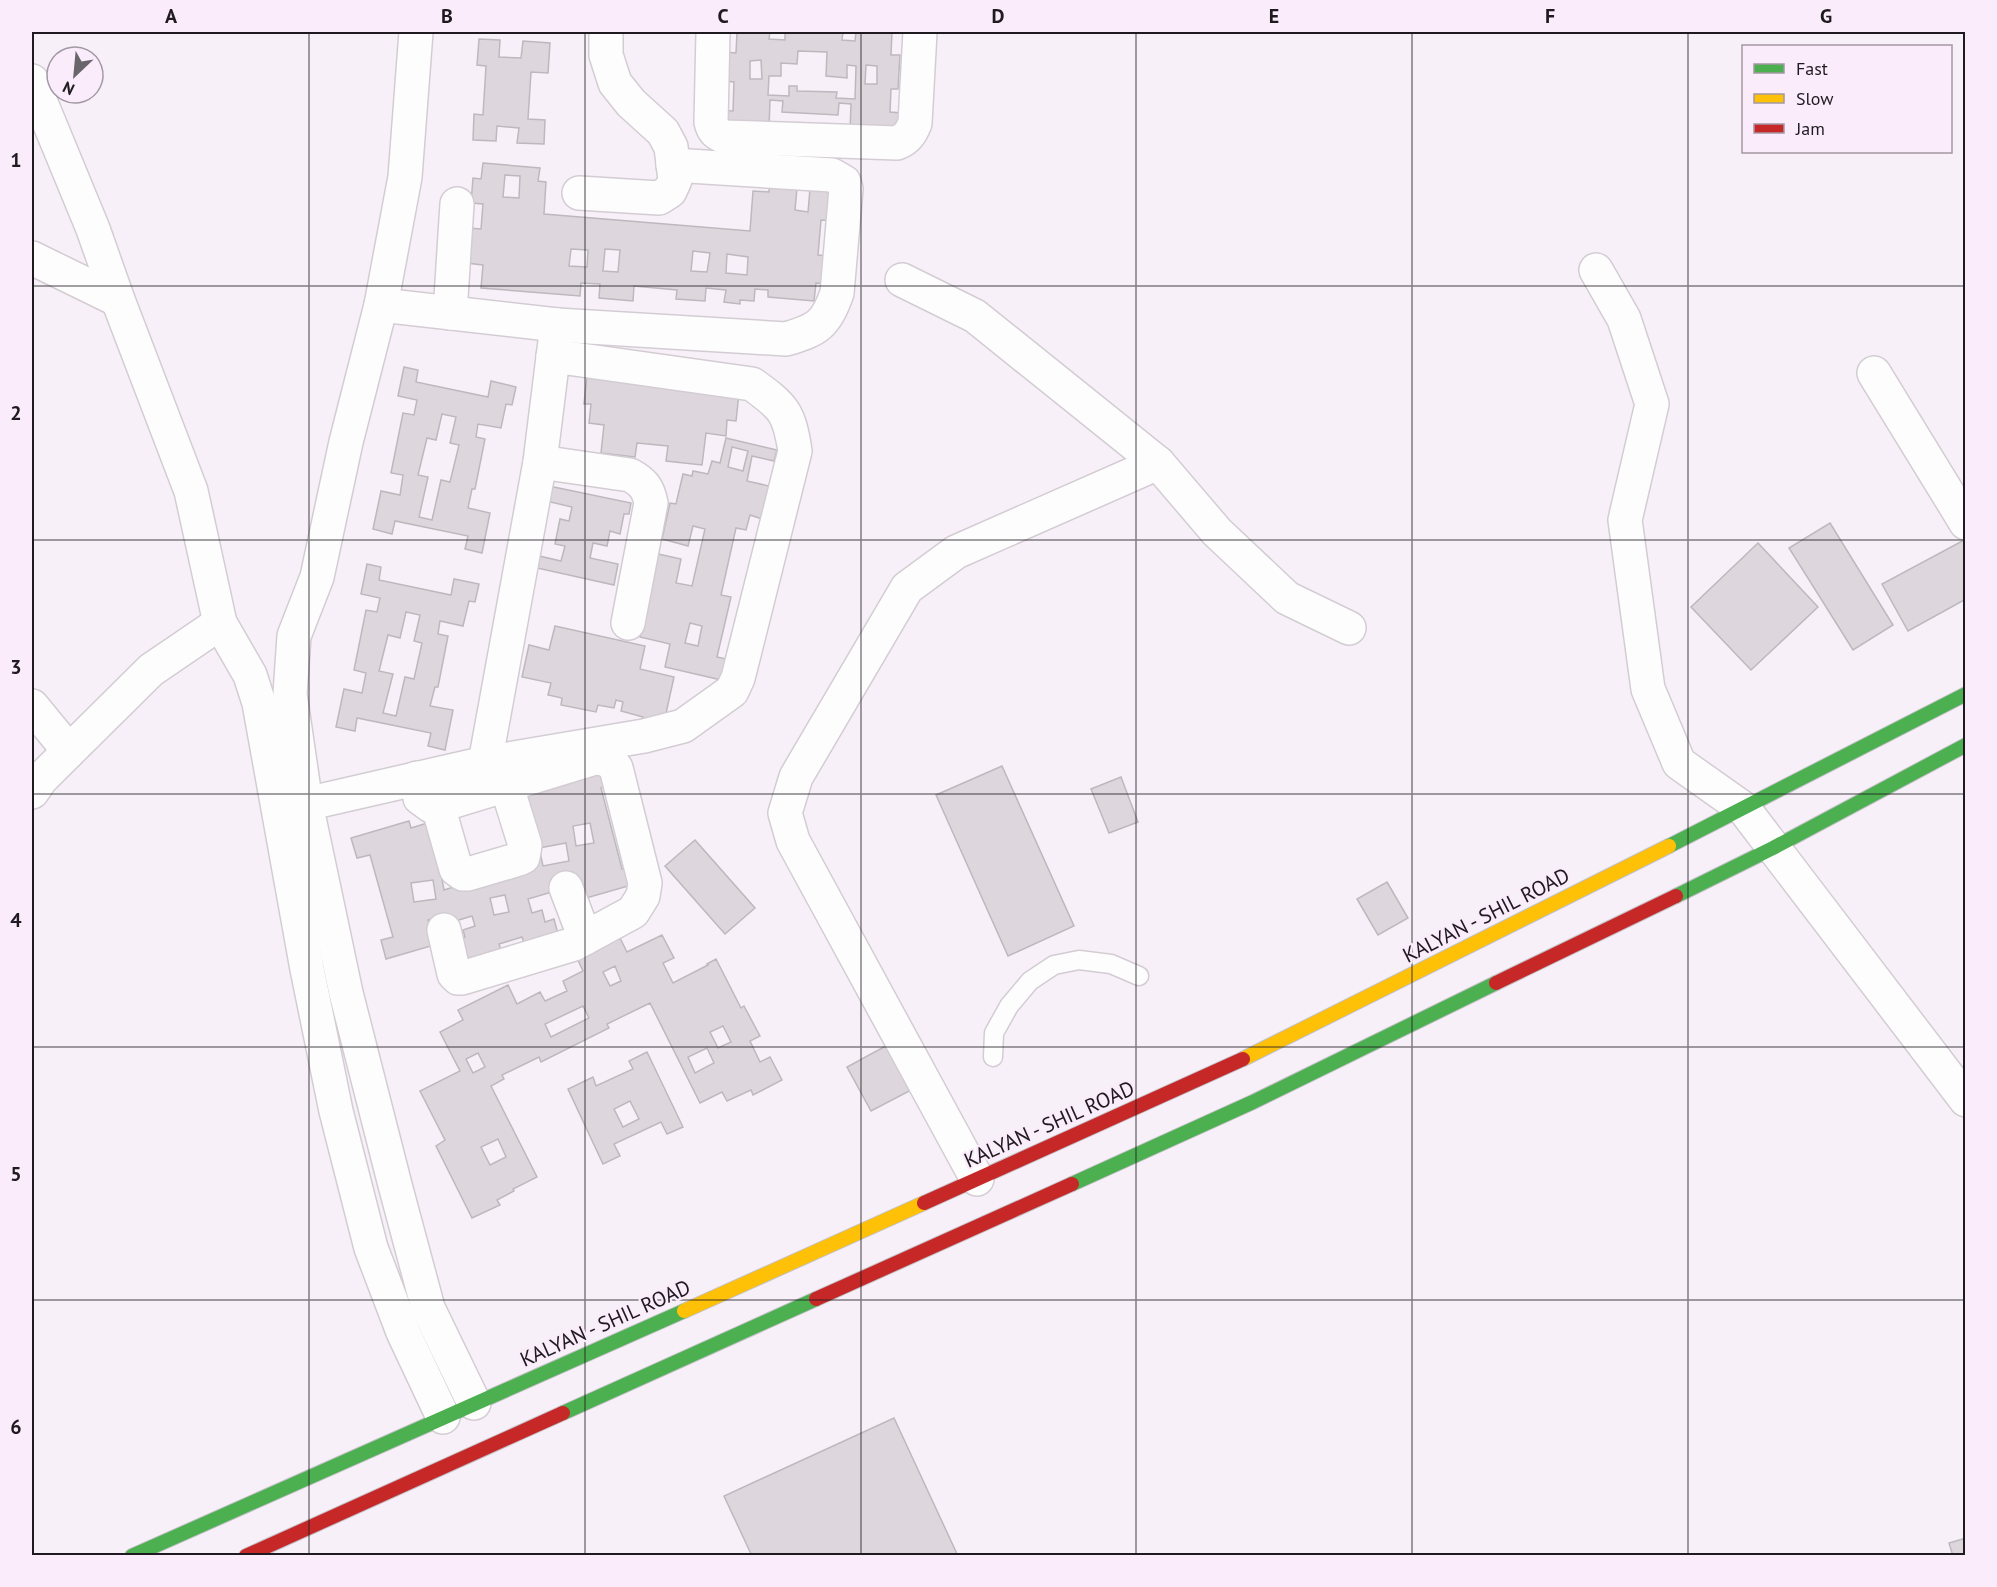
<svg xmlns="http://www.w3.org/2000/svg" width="1997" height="1587" font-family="'PT Sans',sans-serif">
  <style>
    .building { fill: #ddd7dd; stroke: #bdb8be; stroke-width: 1.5; fill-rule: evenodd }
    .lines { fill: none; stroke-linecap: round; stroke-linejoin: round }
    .lane-casing { stroke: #d3cdd3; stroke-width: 21 }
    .street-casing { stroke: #d3cdd3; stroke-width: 36 }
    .fast-casing { stroke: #c2c0c7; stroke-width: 16 }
    .slow-casing { stroke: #c2c0c7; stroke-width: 16 }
    .jam-casing { stroke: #c2c0c7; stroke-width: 16 }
    .lane { stroke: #fefdfe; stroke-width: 18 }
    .street { stroke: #fefdfe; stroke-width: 33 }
    .fast { stroke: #4caf50; stroke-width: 14 }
    .slow { stroke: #ffc107; stroke-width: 14 }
    .jam { stroke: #c62828; stroke-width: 14 }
    .grid { fill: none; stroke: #1e1a1f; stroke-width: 1.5; stroke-opacity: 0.55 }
    .labels { text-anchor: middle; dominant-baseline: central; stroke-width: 4.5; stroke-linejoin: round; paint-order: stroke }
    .street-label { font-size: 21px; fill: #1e1a1f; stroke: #faecfb }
    .neatline { fill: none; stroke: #1e1a1f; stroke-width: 2 }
    .grid-label { font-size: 20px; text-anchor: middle; font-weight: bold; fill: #1e1a1f }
  </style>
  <rect width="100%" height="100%" fill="#f7f0f8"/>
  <g class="building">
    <path d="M737,32H770L769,39L785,40V32H843L842,40L855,41L856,32H892L891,55H900L898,89H891L890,112L901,113L900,134L850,132L851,104L839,103L838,115L782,112L783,101L770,100L769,128L717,125L718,110L733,111L734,82L724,81L725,52L736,53ZM798,51L827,52L826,76L847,78V65L856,66L855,99L836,98L837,92L797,91V86H789V96L768,95L769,76H781V63L797,64ZM761,60L762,79H750V61ZM866,65L877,66V84H865Z"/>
    <path d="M479,39L500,40L499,57L521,58L523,41L550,43L548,73L531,72L528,119L545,120L544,144L517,143L519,128L497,126L496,141L473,140L474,114L483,115L486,66L477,65Z"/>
    <path d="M483,163L540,168L538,181L546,182L544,214L750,231L753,191L769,192L770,174L835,180L832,221L821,220L818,255L829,256L827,284L816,283L814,301L768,297V290L755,289L754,301L740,300V304L724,302L726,290L706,288L705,301L676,299L677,290L634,286L633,301L599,298L600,284L581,283L580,296L481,288L483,265L466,263L469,228L481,229L483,204L471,203L473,178L481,179ZM505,175L520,176L519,198L503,197ZM797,188L810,189L808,212L795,210ZM571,249L588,250L587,267L569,266ZM605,249L620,250L618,272L603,271ZM693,251L710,253L707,272L691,271ZM727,254L748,257L747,275L726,273Z"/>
    <path d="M404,367L418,370L416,382L488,397L491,381L516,387L512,405L506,404L501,428L478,424L476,437L485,439L475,489H472L468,508L490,513L482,553L465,549L468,536L395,521L392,534L373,529L381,491L400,495L403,475L391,473L403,413L414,415L417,400L398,396ZM442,414L456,417L450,443L459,445L450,482L441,480L432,520L419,517L428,477L418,475L427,438L436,440Z"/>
    <path d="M587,375L739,393L736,421L727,420L726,436L706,433L702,465L666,461L668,446L637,443L635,457L601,453L604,425L589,423L591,404H584Z"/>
    <path d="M726,438L777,450L774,461L752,456L747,481L769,486L762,519L750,515L746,530L736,528L721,595L731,597L717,657L735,661L730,682L665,667L670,644L640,637L658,554L681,559L676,583L692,586L705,529L693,526L688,546L662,539L670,503L676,504L683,474L692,476L693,471L708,474L712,461L720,463ZM732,447L748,451L743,471L728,467ZM690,623L702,626L698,646L685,643Z"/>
    <path d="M549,486L631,503L629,514H624L620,534L610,531L607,546L593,543L590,558L618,564L614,585L537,568L539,556L561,561L565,546L555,544L560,519L569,521L572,507L546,501Z"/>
    <path d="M1830,523L1893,625L1853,650L1789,548Z"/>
    <path d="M1966,539V599L1908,631L1882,584Z"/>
    <path d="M1758,543L1818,607L1751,670L1691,607Z"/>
    <path d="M367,564L381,567L379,580L451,595L454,579L479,584L475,602L469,601L463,626L440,621L438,634L448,636L438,687H435L430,706L453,710L445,750L428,746L431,733L357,718L355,731L336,727L344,689L362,693L366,673L354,670L366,610L377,612L380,598L361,594ZM406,612L420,615L414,641L422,643L414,679L405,677L396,716L383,713L393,674L379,671L388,635L400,638Z"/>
    <path d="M555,626L645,646L640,669L674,677L663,727L641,722L643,717L621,711L623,702L616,700L614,708L598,705L596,712L561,705L562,698L548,695L551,683L522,677L529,645L549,650Z"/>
    <path d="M602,763L610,785L601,788L622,869H630L635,884L576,901L562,889L528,899L532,913L542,910L545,922L554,919L558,934L525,946L522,937L499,944L502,953L466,970L457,940L465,937L463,930L475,926L472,916L436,927L434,918L428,920L433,937L441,943L386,959L381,940L393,937L370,855L357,858L351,838L409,821L411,828L437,820L435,843L444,890L534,862L513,787ZM590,823L594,843L576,846L573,826ZM566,843L569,861L543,866L539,848ZM433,880L436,899L414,902L411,883ZM505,895L509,912L494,915L490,898Z"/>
    <path d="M1002,766L1074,926L1008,956L936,795Z"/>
    <path d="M1121,777L1138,822L1109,833L1091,789Z"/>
    <path d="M695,840L755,908L725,934L665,866Z"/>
    <path d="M1387,882L1408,918L1378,935L1357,899Z"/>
    <path d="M662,935L674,958L663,963L673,983L708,965L707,964L716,959L741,1008L744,1006L760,1036L750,1041L760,1062L770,1057L782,1080L753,1095L751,1090L727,1101L722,1092L700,1103L650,1003L607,1024L609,1028L541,1062L539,1057L502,1075L504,1079L491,1086L537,1177L513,1189L514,1191L497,1200L500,1205L472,1218L436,1146L445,1140L420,1091L460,1071L440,1032L463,1020L458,1010L508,985L517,1004L540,992L545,1001L567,991L563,981L583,971L577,958L620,938L627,952ZM615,966L621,981L610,986L603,972ZM583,1006L589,1018L551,1037L545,1024ZM723,1026L731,1042L718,1048L710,1032ZM707,1048L714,1063L695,1073L688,1057ZM478,1053L485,1067L473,1073L466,1059ZM498,1139L506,1157L490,1165L481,1147Z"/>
    <path d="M893,1042L917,1087L871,1111L847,1067Z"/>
    <path d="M647,1052L683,1127L667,1134L661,1122L614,1144L620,1156L603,1164L568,1089L593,1077L596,1086L633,1069L629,1061ZM630,1101L639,1119L623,1127L614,1109Z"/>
    <path d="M894,1418L958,1556H752L724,1496Z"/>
    <path d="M1966,1538V1556H1953L1949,1543Z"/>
  </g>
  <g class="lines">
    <defs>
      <path id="lane" d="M993,1057L994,1033L1009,1006L1030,981L1054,965L1079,960L1111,964L1139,976"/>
      <g id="street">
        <path d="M416,32L405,177L381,305L346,442L317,577L294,636L290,694L306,804L346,993L395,1185L428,1308L474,1403"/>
        <path d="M713,32L711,122C713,131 717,134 725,137L897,143C907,139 911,133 915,123L920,32"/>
        <path d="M32,81L93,229L118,300L191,491L220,623L250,675L259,703L307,969L336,1111L371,1248L403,1332L443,1417"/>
        <path d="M579,193L659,198L670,191L675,180L671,147L663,132L631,103L615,83L606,55V32"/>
        <path d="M32,258L118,300"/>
        <path d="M1596,270L1624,319L1652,404L1625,520L1648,689L1679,763L1744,809L1966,1100"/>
        <path d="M902,280L975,316L1158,463L1217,532L1287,598L1349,628"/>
        <path d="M381,305L557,325"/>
        <path d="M450,313L457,204"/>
        <path d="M1874,373L1966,523"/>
        <path d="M540,462L630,475C643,482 648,488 651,503L628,623"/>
        <path d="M32,706L69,751"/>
        <path d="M485,763L644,736L683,726L732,691L738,678L795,451C789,412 784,407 752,384L553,356"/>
        <path d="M417,778L420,798L431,806H438L595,758C604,758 611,761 616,768L645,883L643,896L633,912L574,944L462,978H458L454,974L444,930"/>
        <path d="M32,792L41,779L151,670L220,623"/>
        <path d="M306,804L485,763L540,462L557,325L786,339C817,330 826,325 837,293L846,189L844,182L832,175L673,165"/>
        <path d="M438,806L456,869L463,874H468L519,859L523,857L525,845L506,784"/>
        <path d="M566,888L585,938"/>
        <path d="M977,1179L793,841L785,813L796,777L907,588L956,552L1158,463"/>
      </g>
      <g id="fast">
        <path d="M1669,846L1966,694"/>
        <path d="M1676,896L1773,848L1966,745"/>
        <path d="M1072,1184L1253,1102L1496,983"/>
        <path d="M563,1413L816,1299"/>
        <path d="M132,1556L684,1311"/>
      </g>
      <g id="slow">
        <path d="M1243,1059L1669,846"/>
        <path d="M684,1311L924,1203"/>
      </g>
      <g id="jam">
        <path d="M1496,983L1676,896"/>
        <path d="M924,1203L1243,1059"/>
        <path d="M816,1299L1072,1184"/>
        <path d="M246,1556L563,1413"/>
      </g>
    </defs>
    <use href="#lane" class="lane-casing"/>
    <use href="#street" class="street-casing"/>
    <use href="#fast" class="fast-casing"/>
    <use href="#slow" class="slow-casing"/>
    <use href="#jam" class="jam-casing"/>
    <use href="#lane" class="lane"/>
    <use href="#street" class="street"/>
    <use href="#fast" class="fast"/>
    <use href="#slow" class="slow"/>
    <use href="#jam" class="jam"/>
  </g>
  <path class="grid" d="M309,32V1556M585,32V1556M861,32V1556M1136,32V1556M1412,32V1556M1688,32V1556M32,286H1966M32,540H1966M32,794H1966M32,1047H1966M32,1300H1966"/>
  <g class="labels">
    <g class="street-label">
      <text transform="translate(1486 915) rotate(-27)">KALYAN - SHIL ROAD</text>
      <text transform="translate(1049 1124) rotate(-24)">KALYAN - SHIL ROAD</text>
      <text transform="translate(605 1323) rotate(-24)">KALYAN - SHIL ROAD</text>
    </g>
  </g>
  <rect width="1997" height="1587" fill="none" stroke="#faecfb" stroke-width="66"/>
  <rect x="1742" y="45" width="210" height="108" fill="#faecfb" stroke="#a298a3" stroke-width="1.5"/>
  <rect x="1754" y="64" width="30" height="9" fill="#4caf50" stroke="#a298a3" stroke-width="1.5"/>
  <text x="1796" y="75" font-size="18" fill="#1e1a1f">Fast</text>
  <rect x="1754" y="94" width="30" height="9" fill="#ffc107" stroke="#a298a3" stroke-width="1.5"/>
  <text x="1796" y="105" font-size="18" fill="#1e1a1f">Slow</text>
  <rect x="1754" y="124" width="30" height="9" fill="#c62828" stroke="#a298a3" stroke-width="1.5"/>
  <text x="1796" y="135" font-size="18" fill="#1e1a1f">Jam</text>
  <g transform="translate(75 75) rotate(206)"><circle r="28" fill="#faecfb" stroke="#a298a3" stroke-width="1.5"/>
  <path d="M0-4.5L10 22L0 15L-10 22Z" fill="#6a656b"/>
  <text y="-9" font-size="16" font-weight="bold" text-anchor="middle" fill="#1e1a1f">N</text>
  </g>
  <rect x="33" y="33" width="1931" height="1521" class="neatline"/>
  <g class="grid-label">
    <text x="171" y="23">A</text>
    <text x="447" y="23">B</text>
    <text x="723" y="23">C</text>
    <text x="998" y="23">D</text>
    <text x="1274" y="23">E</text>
    <text x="1550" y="23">F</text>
    <text x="1826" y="23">G</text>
    <text x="16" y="167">1</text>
    <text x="16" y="420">2</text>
    <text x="16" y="674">3</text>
    <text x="16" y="927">4</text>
    <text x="16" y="1181">5</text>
    <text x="16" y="1434">6</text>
  </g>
</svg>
